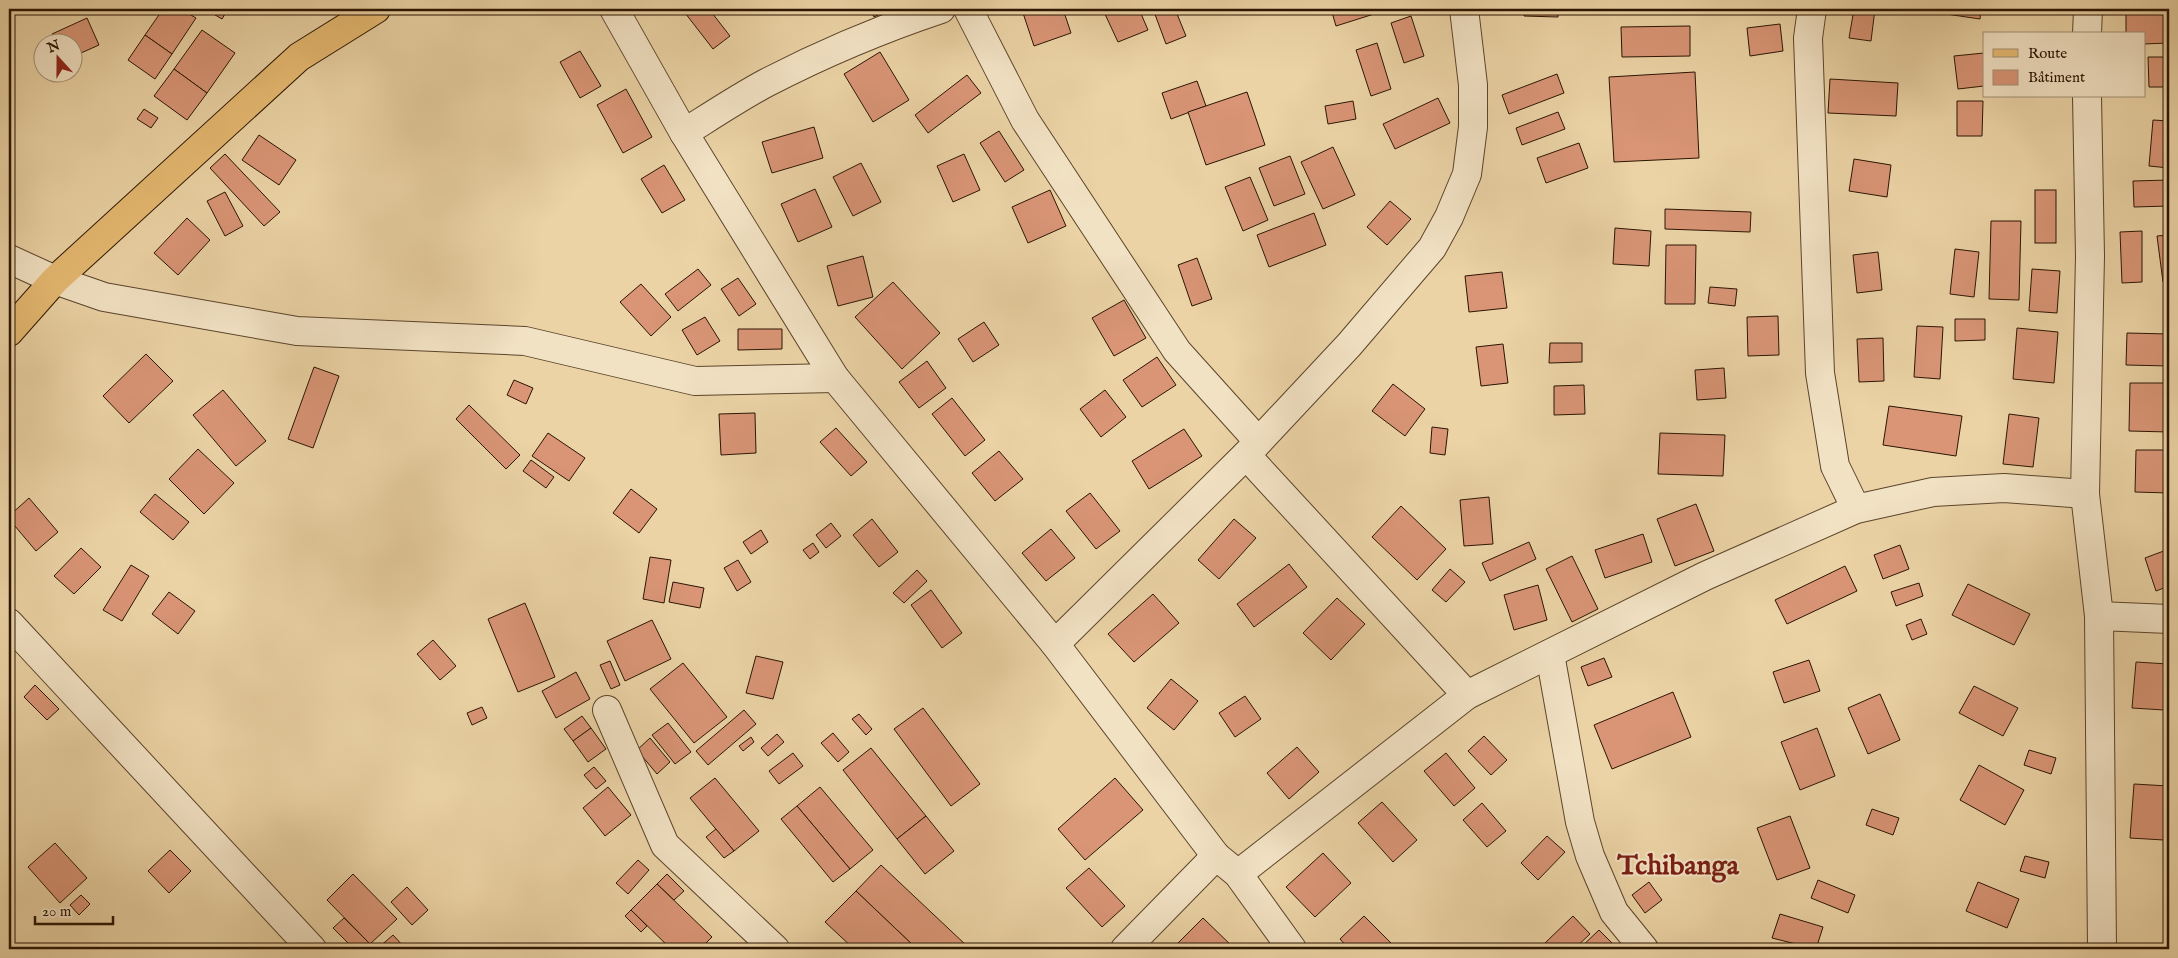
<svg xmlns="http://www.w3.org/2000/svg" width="2178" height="958" font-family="'IM FELL English',serif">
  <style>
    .building { fill: #d99576; stroke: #2b1502 }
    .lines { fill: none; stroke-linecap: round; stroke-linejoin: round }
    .minor-casing { stroke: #5b442b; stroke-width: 30 }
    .major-casing { stroke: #2b1502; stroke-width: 30 }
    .minor { stroke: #f2e2c4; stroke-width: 28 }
    .major { stroke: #e6ba72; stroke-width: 28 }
    .labels { text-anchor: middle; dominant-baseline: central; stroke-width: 4; stroke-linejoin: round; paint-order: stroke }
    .town-label { font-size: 28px; font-weight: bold; fill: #7a1f14; stroke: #f2e2c4 }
  </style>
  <rect width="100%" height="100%" fill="#ebd3a5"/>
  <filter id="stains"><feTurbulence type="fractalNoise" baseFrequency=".004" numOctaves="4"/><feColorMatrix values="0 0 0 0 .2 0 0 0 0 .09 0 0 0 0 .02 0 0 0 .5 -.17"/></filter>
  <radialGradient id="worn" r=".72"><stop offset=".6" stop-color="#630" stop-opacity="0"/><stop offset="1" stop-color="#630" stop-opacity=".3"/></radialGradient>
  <g class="building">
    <path d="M163,9H181L196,18L172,54L145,35Z"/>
    <path d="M205,9H228L222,19Z"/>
    <path d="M682,9H709L730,36L713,49Z"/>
    <path d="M870,9H890L874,17Z"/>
    <path d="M1026,9H1063L1071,33L1034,46L1022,10Z"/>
    <path d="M1112,9H1139L1148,30L1118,42L1104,12Z"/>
    <path d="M1153,9H1175L1186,36L1166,44Z"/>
    <path d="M1331,9H1372L1374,14L1336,26Z"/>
    <path d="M1525,9H1558V17L1524,16Z"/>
    <path d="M1635,9H1679V10L1635,13Z"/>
    <path d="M1854,9H1875L1871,41L1849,38Z"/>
    <path d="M1947,9H1981L1980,19L1946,14Z"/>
    <path d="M2126,9H2167L2168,43L2144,44V34H2126Z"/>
    <path d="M1411,16L1424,56L1404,63L1391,23Z"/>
    <path d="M87,18L99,45L72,57V42H56L52,34Z"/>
    <path d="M1780,24L1783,51L1750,56L1747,28Z"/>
    <path d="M1690,26V56L1622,57L1621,27Z"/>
    <path d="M202,30L235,53L207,93L174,69Z"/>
    <path d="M145,35L172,54L155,79L128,60Z"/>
    <path d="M1377,43L1391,89L1371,96L1356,50Z"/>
    <path d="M580,51L601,86L580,98L560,62Z"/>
    <path d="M880,52L909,100L873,122L844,74Z"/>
    <path d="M1984,53V86L1958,89L1954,56Z"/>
    <path d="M2148,57H2169V87H2149Z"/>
    <path d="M174,69L207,93L187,120L154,96Z"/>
    <path d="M1695,72L1699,158L1614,162L1609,77Z"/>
    <path d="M1557,74L1564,93L1509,114L1502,95Z"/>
    <path d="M967,75L981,93L928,133L915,115Z"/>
    <path d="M1830,79L1898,83L1896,116L1828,113Z"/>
    <path d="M1197,81L1206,106L1171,119L1162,93Z"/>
    <path d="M626,89L652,137L623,153L597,105Z"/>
    <path d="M1247,92L1265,145L1206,165L1188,112Z"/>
    <path d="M1438,98L1450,123L1395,149L1383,124Z"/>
    <path d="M1353,101L1356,119L1328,124L1325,106Z"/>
    <path d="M1957,101H1983L1982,136H1957Z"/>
    <path d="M144,109L158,118L151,128L137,119Z"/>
    <path d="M1558,112L1565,129L1522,145L1516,128Z"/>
    <path d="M2153,120L2169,121V168L2149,166Z"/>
    <path d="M814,127L823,158L772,173L762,142Z"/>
    <path d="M999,131L1024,170L1005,182L980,143Z"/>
    <path d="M259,135L296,160L279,185L242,160Z"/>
    <path d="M1579,143L1588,168L1546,183L1537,158Z"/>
    <path d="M1333,147L1355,195L1323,209L1301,162Z"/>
    <path d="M225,154L280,212L264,226L210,168Z"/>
    <path d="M964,154L980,190L953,202L937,166Z"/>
    <path d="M1290,156L1305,194L1274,206L1259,168Z"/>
    <path d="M1854,159L1891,165L1887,197L1849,191Z"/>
    <path d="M861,163L881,202L853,216L833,177Z"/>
    <path d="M664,165L685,200L662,213L641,179Z"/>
    <path d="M1250,177L1268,220L1243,231L1225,187Z"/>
    <path d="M2169,180V206L2134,207L2133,181Z"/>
    <path d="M815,189L832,227L798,242L781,204Z"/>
    <path d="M1050,190L1066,226L1028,243L1012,207Z"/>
    <rect x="2035" y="190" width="21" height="53"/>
    <path d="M225,192L243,226L225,236L207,201Z"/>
    <path d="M1390,201L1411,219L1387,245L1367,227Z"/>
    <path d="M1665,209L1751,212L1750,232L1665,229Z"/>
    <path d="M1314,213L1326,245L1269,267L1257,235Z"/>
    <path d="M187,218L210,240L178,275L154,253Z"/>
    <path d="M1991,221H2021L2019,300L1989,299Z"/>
    <path d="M1615,228L1651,231L1649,266L1613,264Z"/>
    <path d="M2142,231V282L2122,283L2120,232Z"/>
    <path d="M2169,235V281L2163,282L2157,236Z"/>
    <path d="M1666,245H1696L1695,304H1665Z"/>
    <path d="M1955,249L1979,252L1974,297L1950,294Z"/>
    <path d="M1878,252L1882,290L1857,293L1853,255Z"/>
    <path d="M863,256L873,297L838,306L827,266Z"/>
    <path d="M1197,258L1212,299L1192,306L1178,265Z"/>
    <path d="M698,269L711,285L678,311L665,294Z"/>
    <path d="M2032,269L2060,271L2057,313L2029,311Z"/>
    <path d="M1502,272L1507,308L1469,312L1465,276Z"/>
    <path d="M738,278L756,304L739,316L721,289Z"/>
    <path d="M893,282L940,333L902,369L855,317Z"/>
    <path d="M641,284L671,317L651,336L620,302Z"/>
    <path d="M1710,287L1737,289L1735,306L1708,303Z"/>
    <path d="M1124,300L1146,338L1114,356L1092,318Z"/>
    <path d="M1778,316L1779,355L1748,356L1747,317Z"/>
    <path d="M705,317L720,341L697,355L682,330Z"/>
    <path d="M1955,319H1985V340L1955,341Z"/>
    <path d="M984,322L999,345L973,362L958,339Z"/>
    <path d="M1917,326L1943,327L1940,379L1914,377Z"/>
    <path d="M2017,328L2058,332L2054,383L2013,379Z"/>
    <path d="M738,329H782V349L738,350Z"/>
    <path d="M2127,333L2169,334V366L2126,365Z"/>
    <path d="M1883,338L1884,381L1859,382L1857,339Z"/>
    <path d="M1550,343H1582V362L1549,363Z"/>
    <path d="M1503,344L1508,383L1481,386L1476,347Z"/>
    <path d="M146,354L173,381L129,423L103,396Z"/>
    <path d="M1157,357L1176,385L1142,407L1123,380Z"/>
    <path d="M927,361L946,388L919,408L899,382Z"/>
    <path d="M314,367L339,376L313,448L288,439Z"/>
    <path d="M1724,368L1726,398L1697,400L1695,370Z"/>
    <path d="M514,380L533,388L526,404L507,395Z"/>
    <path d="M2130,383H2169V432L2129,431Z"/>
    <path d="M1393,384L1425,409L1405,436L1372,411Z"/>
    <path d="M1584,385L1585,414L1554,415V386Z"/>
    <path d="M223,390L266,441L236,466L193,415Z"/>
    <path d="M1105,390L1126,417L1101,437L1080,409Z"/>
    <path d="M952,398L985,440L965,456L932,414Z"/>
    <path d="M469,405L520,455L506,469L456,419Z"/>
    <path d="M1889,406L1962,416L1956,456L1883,445Z"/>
    <path d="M755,413L756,453L721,455L719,414Z"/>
    <path d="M2009,414L2039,418L2033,467L2003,464Z"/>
    <path d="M1432,427L1448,429L1445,455L1430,453Z"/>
    <path d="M836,428L867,462L851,476L820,442Z"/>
    <path d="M1184,429L1202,456L1149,489L1132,461Z"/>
    <path d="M548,433L585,458L569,481L532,456Z"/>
    <path d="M1660,433L1725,435L1723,476L1658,474Z"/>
    <path d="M198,449L234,483L204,514L169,479Z"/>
    <path d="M2136,450H2169V493L2135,492Z"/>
    <path d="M999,451L1023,479L995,501L972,473Z"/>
    <path d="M531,460L554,477L546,488L523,471Z"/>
    <path d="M631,489L657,509L639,533L613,513Z"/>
    <path d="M1090,493L1120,531L1096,549L1066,511Z"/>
    <path d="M155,494L189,522L173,540L140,512Z"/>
    <path d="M1489,497L1493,544L1464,546L1460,500Z"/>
    <path d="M29,498L58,532L36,551L9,519V516Z"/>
    <path d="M1696,504L1714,551L1675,566L1657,519Z"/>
    <path d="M1401,506L1446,549L1417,580L1372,537Z"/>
    <path d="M872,519L898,552L879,567L853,535Z"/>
    <path d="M1234,519L1256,538L1219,579L1198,560Z"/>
    <path d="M831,523L841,536L826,548L816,535Z"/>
    <path d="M1051,529L1075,558L1046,581L1022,553Z"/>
    <path d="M761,530L768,542L751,554L743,542Z"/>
    <path d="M1643,534L1652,562L1605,578L1595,550Z"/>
    <path d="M1529,542L1536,559L1490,581L1482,563Z"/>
    <path d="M813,543L819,552L810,559L803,550Z"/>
    <path d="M1900,545L1909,569L1883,579L1874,555Z"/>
    <path d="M81,548L101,567L74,594L54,576Z"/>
    <path d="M2169,549V586L2156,591L2145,558Z"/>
    <path d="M1572,556L1598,609L1572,622L1546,569Z"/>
    <path d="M650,557L671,560L664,603L643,599Z"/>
    <path d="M738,560L751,582L737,591L724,568Z"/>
    <path d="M1289,564L1307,587L1254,627L1237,604Z"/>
    <path d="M131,565L149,576L122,621L103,610Z"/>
    <path d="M1845,566L1857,591L1787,624L1775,600Z"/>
    <path d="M1450,569L1465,582L1446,602L1432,590Z"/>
    <path d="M917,570L927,581L904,603L893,593Z"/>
    <path d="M673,582L704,588L700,608L669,602Z"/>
    <path d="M1919,583L1923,596L1896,606L1891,592Z"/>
    <path d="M1968,584L2030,614L2014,645L1952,615Z"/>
    <path d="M1538,585L1547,620L1514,630L1504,595Z"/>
    <path d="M931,590L962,633L942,648L911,605Z"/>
    <path d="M169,592L195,611L178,634L152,614Z"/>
    <path d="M1153,594L1179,623L1134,662L1108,634Z"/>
    <path d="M1337,598L1365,624L1331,660L1303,633Z"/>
    <path d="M525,603L555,677L518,692L488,619Z"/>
    <path d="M1921,619L1927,634L1912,640L1906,625Z"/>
    <path d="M652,620L671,659L625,681L607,641Z"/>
    <path d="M433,640L456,666L440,680L417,654Z"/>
    <path d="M756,656L783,662L773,699L746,693Z"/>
    <path d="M1604,658L1612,677L1588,686L1581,667Z"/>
    <path d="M1809,660L1820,691L1784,703L1773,672Z"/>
    <path d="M610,661L620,685L611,689L600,665Z"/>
    <path d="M2136,662L2168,664L2164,710L2132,708Z"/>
    <path d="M683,663L727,717L694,743L650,689Z"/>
    <path d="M576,672L590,699L556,718L542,691Z"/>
    <path d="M1171,679L1198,701L1174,730L1147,708Z"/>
    <path d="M35,685L59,709L47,720L24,697Z"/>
    <path d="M1974,686L2018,708L2003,736L1959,713Z"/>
    <path d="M1673,692L1691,737L1612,769L1594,725Z"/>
    <path d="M1880,694L1900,740L1868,754L1848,708Z"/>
    <path d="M1245,696L1261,719L1235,737L1219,713Z"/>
    <path d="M482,707L487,718L472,725L467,713Z"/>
    <path d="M923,708L980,784L951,806L894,729Z"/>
    <path d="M744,710L756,724L708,765L696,751Z"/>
    <path d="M859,714L872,729L866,735L852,719Z"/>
    <path d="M582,716L591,728L573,741L564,729Z"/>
    <path d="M668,723L691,752L675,764L652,735Z"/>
    <path d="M591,728L606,749L588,762L573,741Z"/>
    <path d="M1817,728L1835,776L1800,790L1781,742Z"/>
    <path d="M833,733L849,752L838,762L821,743Z"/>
    <path d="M777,734L784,742L768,756L761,748Z"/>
    <path d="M1484,736L1507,760L1491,775L1468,751Z"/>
    <path d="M751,737L754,742L743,751L739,746Z"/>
    <path d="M650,738L670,762L657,774L637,750Z"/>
    <path d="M1297,747L1319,772L1289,799L1267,773Z"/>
    <path d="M871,748L926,816L897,839L843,770Z"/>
    <path d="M2029,750L2056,758L2051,774L2024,765Z"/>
    <path d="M793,753L803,766L779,784L769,771Z"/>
    <path d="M1446,753L1475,788L1454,806L1424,771Z"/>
    <path d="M1979,765L2024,790L2005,825L1960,800Z"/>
    <path d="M594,767L606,781L596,789L584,775Z"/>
    <path d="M715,778L759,831L734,851L690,798Z"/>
    <path d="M1115,778L1143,810L1085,860L1058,829Z"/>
    <path d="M2134,784L2168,786L2164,840L2130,838Z"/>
    <path d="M608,787L631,815L605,836L583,808Z"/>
    <path d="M820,787L873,850L850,869L797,806Z"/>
    <path d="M1382,802L1417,840L1393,862L1358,823Z"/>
    <path d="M1482,803L1506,831L1487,847L1463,820Z"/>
    <path d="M797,806L850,869L833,882L781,819Z"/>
    <path d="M1872,809L1899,818L1893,835L1866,825Z"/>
    <path d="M926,816L954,851L925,874L897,839Z"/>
    <path d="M1790,816L1810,868L1777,880L1757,828Z"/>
    <path d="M716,829L734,851L724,858L706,837Z"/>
    <path d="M1547,836L1565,852L1538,880L1521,863Z"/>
    <path d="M55,843L87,878L60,903L28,867Z"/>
    <path d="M170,850L191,871L169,893L148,871Z"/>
    <path d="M1323,853L1351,883L1315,917L1286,887Z"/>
    <path d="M2025,856L2049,862L2045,878L2020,871Z"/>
    <path d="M638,860L649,870L628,894L616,883Z"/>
    <path d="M881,865L967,946L964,949H917L856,891Z"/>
    <path d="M1089,868L1125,906L1102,927L1066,888Z"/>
    <path d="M353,874L397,919L370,944L327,900Z"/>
    <path d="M667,874L684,891L674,900L657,884Z"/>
    <path d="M1818,880L1855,895L1848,913L1811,898Z"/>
    <path d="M1649,882L1662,900L1645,913L1632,895Z"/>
    <path d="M1978,882L2019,899L2007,928L1966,911Z"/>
    <path d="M657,884L712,937L700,949H671L631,910Z"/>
    <path d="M407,887L428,910L412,925L391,902Z"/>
    <path d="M856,891L917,949H854L825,922Z"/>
    <path d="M81,895L90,904L79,915L70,905Z"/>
    <path d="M631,910L647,926L641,932L625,916Z"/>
    <path d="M1780,914L1823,927L1816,949L1772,938Z"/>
    <path d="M1364,916L1397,949H1349L1340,939Z"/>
    <path d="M1573,916L1590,934L1574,949H1551L1545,943Z"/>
    <path d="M344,918L370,944L365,949H354L333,928Z"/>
    <path d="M1203,918L1235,949H1172Z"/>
    <path d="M1599,930L1618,949H1579Z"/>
    <path d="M393,935L406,949H377Z"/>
  </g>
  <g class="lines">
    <defs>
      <g id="minor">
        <path d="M614,9L684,133L835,378L1055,644L1216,856L1238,874L1292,949"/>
        <path d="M968,9L1025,120L1177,351L1258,441"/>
        <path d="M1464,9L1473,85V127L1467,174L1449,217L1432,248L1349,345L1246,455L1467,695"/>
        <path d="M1812,9L1808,38L1820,373L1835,466L1856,509"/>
        <path d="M2087,34L2088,9"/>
        <path d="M2087,96L2090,256L2085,494L2099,616L2102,949"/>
        <path d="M684,133C711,116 738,98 766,83C822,54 881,29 941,9"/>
        <path d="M9,259L55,280L104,297L297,331L525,341L695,381L835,378"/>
        <path d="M2099,616L2169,619"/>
        <path d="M9,623L312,949"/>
        <path d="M1055,644L1246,455"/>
        <path d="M1550,654L1580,822L1590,856L1614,912L1644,949"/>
        <path d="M607,710L665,845L775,949"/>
        <path d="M1238,874L1467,695L1705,576L1856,509L1933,492L2004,488L2085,494"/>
        <path d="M1125,949L1216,856"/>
      </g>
      <path id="major" d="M9,332L55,280L299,57L376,9"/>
    </defs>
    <use href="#minor" class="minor-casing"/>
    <use href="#major" class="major-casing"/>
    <use href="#minor" class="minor"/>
    <use href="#major" class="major"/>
  </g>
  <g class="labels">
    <g class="town-label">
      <text x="1678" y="866">Tchibanga</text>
    </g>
  </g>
  <rect width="2178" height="958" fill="none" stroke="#ebd3a5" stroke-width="30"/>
  <rect x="10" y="10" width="2158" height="938" fill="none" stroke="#2b1502" stroke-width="2.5"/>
  <rect x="15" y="15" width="2148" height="928" fill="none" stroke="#2b1502"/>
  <rect x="1983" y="32" width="162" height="65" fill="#f2e2c4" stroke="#a29076"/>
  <rect x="1993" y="49" width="25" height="8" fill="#e6ba72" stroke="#a29076"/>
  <text x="2028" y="58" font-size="15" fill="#2b1502">Route</text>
  <rect x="1993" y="70" width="25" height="15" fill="#d99576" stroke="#a29076"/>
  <text x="2028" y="82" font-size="15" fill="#2b1502">Bâtiment</text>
  <g transform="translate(58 58) rotate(339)"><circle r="24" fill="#f2e2c4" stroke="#a29076"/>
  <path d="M0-4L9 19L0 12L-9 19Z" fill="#8f2418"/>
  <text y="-8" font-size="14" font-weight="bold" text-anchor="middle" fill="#2b1502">N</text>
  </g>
  <path d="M35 916v8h78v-8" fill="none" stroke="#2b1502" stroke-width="2.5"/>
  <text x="42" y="916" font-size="15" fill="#2b1502" stroke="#f2e2c4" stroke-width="4" paint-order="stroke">20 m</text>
  <rect width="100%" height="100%" filter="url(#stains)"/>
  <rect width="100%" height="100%" fill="url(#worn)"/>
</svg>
